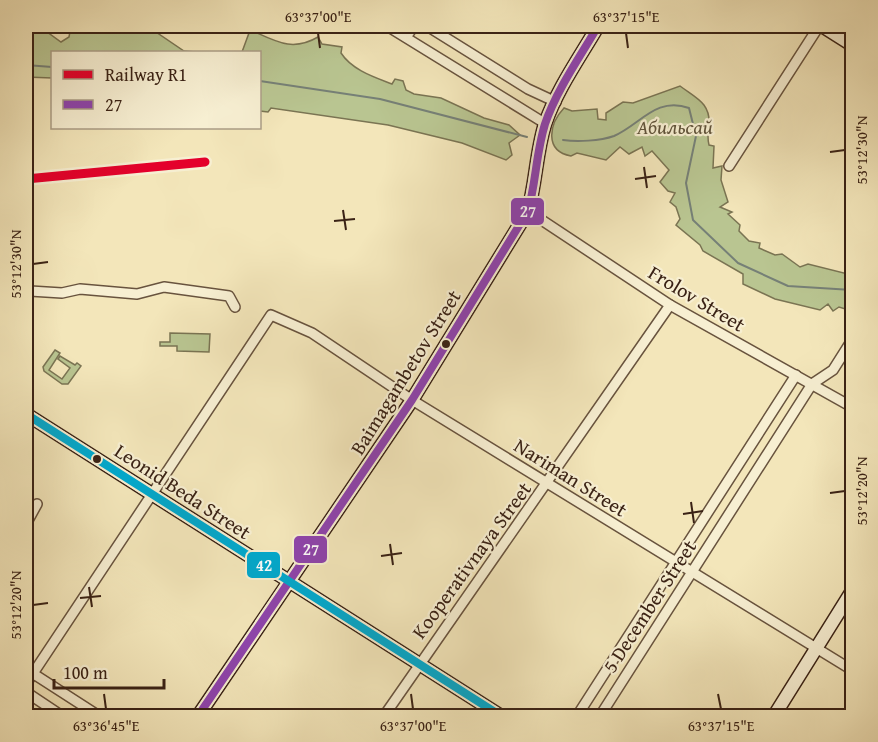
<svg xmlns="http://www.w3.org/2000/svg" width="878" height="742" font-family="'Gentium Book Plus',serif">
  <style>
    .green { fill: #b9c591; stroke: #7a7453; stroke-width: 1.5 }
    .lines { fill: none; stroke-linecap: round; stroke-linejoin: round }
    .stream { stroke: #768077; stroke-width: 2 }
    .street-casing { stroke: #68533e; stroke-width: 12 }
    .secondary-casing { stroke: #3a2215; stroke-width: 15 }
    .street { stroke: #f7efd2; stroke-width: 9 }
    .secondary { stroke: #f7efd2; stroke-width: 12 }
    .bus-1-casing { stroke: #f7efd2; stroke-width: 12 }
    .bus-2-casing { stroke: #f7efd2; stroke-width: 12 }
    .bus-1 { stroke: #8e44ad; stroke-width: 8 }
    .bus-2 { stroke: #00a9ce; stroke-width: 8 }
    .rail-1-casing { stroke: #f7efd2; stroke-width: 14 }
    .rail-1 { stroke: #e4002b; stroke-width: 9 }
    .ticks { fill: none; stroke: #3a2215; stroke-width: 2 }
    .bus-dot { fill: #3a2215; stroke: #f7efd2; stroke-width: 2 }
    .labels { text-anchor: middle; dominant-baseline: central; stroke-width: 4.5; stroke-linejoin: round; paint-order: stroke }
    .park-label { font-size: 20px; font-style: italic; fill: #60533a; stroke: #f7efd2 }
    .street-label { font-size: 20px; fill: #3a2215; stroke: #f7efd2 }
    .line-badge { stroke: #f7efd2; stroke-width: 2 }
    .badge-label { font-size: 16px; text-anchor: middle; font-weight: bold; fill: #fff }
    .neatline { fill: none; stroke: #3a2215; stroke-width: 2 }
    .ticks-label { font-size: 15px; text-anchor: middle; fill: #3a2215 }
  </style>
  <rect width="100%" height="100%" fill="#f3e6ba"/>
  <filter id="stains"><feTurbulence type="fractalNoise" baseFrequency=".00333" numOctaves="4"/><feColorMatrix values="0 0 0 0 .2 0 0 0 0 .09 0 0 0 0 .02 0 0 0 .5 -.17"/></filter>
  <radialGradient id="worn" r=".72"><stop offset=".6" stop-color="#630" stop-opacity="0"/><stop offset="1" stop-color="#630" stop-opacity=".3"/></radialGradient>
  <g class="green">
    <path d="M29,26L47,32L61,42L69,37L71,26H147L184,51L196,52H52V78L26,77V53L31,46L27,28Z"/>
    <path d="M255,32C279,43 294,51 318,37L322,44L342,47L341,53C352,70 374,77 392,84L395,79L403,81L406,90L414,94L441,98L484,118L509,125L520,135L509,143L512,155L506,160L462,143L388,125L271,108L268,112L260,111V52H242L249,33Z"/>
    <path d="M680,86C696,98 711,103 709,126C708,133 707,138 709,145L714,146L713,168L722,166L721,180L728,202L720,207L732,212L728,214L740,225L739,231L749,241L760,243L759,248L775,255L782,254L800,267L808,264L852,275V311L839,307L833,311L828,304L820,310L775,299L743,284V274L703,251L700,245L676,225L680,219L676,207L670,202L675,193L668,191L660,182L669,170L652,151L645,156L642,147L629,154L620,147L606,160L577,153L571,156C544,151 549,124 564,108L572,111L597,109L598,119L606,120V113L623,102L633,103Z"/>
    <path d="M170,333L210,334L209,352L177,351V346H160V342H170Z"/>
    <path d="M55,350L60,353L49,370L62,379L70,368L58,359L60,356L75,365L77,363L81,366L68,384H62L44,371L43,367Z"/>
  </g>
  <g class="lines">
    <g class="stream">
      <path d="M26,65L52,67"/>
      <path d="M260,81L380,99L527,137"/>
      <path d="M563,140C577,142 600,141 614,136C640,125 656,96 689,108L696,136L686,183L693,220L738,263L788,286L852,290"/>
    </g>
    <defs>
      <g id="street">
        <path d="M387,26L546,124"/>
        <path d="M427,26L528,89L556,102"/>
        <path d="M406,37L414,26"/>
        <path d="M729,166L819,26"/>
        <path d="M528,211L670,305L852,407"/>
        <path d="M30,291L62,293L80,289L137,294L164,287L229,296L235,307"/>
        <path d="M26,524L37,504"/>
        <path d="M26,669L99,716"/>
        <path d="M26,684L271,315L312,333L412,400L852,670"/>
        <path d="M26,692L62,716"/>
        <path d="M384,716L670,305"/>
        <path d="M577,716L796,375"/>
        <path d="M600,716L812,384L833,370L852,340"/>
      </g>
      <g id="secondary">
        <path d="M822,26L852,45"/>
        <path d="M26,414L501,716"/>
        <path d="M198,716L412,400L528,211C536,183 536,153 545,124C557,89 580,57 598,26"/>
        <path d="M774,716L852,591"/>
      </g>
    </defs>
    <use href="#street" class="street-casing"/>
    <use href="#secondary" class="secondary-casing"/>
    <use href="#street" class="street"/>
    <use href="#secondary" class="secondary"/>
    <defs>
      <path id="bus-1" d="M198,716L412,400L528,211C536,183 536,153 545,124C557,89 580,57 598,26"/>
      <path id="bus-2" d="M26,414L501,716"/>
    </defs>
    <use href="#bus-1" class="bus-1-casing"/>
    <use href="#bus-2" class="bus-2-casing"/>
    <use href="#bus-1" class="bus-1"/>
    <use href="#bus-2" class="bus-2"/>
    <defs>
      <path id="rail-1" d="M26,179L205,162"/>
    </defs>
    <use href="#rail-1" class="rail-1-casing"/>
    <use href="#rail-1" class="rail-1"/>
  </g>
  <path class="ticks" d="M318,33L320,48M626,33L628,48M830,152L845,150M644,167L647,188M635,179L656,176M343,210L346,230M334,221L355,219M33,264L48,262M830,493L845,491M691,502L694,523M683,514L703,511M390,544L393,565M381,556L402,553M89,587L92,607M80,598L101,596M33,605L48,603M104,694L106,709M411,694L413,709M718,694L721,709"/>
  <g class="bus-dot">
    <circle cx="446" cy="344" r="5"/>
    <circle cx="97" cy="459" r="5"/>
  </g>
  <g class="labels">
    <g class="park-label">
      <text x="675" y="126">Абильсай</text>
    </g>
    <g class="street-label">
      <text transform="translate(697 298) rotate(31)">Frolov Street</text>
      <text transform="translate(405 372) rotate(-58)">Baimagambetov Street</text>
      <text transform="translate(571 477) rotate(32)">Nariman Street</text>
      <text transform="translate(183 491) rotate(33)">Leonid Beda Street</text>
      <text transform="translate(471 560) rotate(-54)">Kooperativnaya Street</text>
      <text transform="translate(649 606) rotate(-57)">5 December Street</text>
    </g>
  </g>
  <g class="line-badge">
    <rect x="510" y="197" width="35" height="29" rx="6" fill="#8e44ad"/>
    <rect x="293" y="535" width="35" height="29" rx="6" fill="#8e44ad"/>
    <rect x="246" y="551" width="35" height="28" rx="6" fill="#00a9ce"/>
  </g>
  <g class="badge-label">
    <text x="528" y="217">27</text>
    <text x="311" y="555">27</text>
    <text x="264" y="571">42</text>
  </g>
  <rect width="878" height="742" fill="none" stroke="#f3e6ba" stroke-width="66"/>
  <rect x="51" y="51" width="210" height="78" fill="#f7efd2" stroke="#ab9d86" stroke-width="1.5"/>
  <rect x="63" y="70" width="30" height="9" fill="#e4002b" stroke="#ab9d86" stroke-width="1.5"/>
  <text x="105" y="81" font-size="18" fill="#3a2215">Railway R1</text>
  <rect x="63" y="100" width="30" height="9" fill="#8e44ad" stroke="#ab9d86" stroke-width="1.5"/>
  <text x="105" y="111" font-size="18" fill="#3a2215">27</text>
  <path d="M54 679v9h110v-9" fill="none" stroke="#3a2215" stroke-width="3"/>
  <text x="63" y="679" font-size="18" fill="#3a2215" stroke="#f7efd2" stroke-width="4.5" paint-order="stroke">100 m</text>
  <rect x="33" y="33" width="812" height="676" class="neatline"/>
  <g class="ticks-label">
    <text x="318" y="22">63°37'00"E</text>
    <text x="626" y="22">63°37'15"E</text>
    <text transform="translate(862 150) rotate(-90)" y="5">53°12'30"N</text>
    <text transform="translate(16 264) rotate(-90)" y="5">53°12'30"N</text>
    <text transform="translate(862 491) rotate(-90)" y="5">53°12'20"N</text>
    <text transform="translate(16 605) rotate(-90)" y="5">53°12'20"N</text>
    <text x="106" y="731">63°36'45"E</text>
    <text x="413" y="731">63°37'00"E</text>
    <text x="721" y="731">63°37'15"E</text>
  </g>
  <rect width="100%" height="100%" filter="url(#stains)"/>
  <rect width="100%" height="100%" fill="url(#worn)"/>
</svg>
